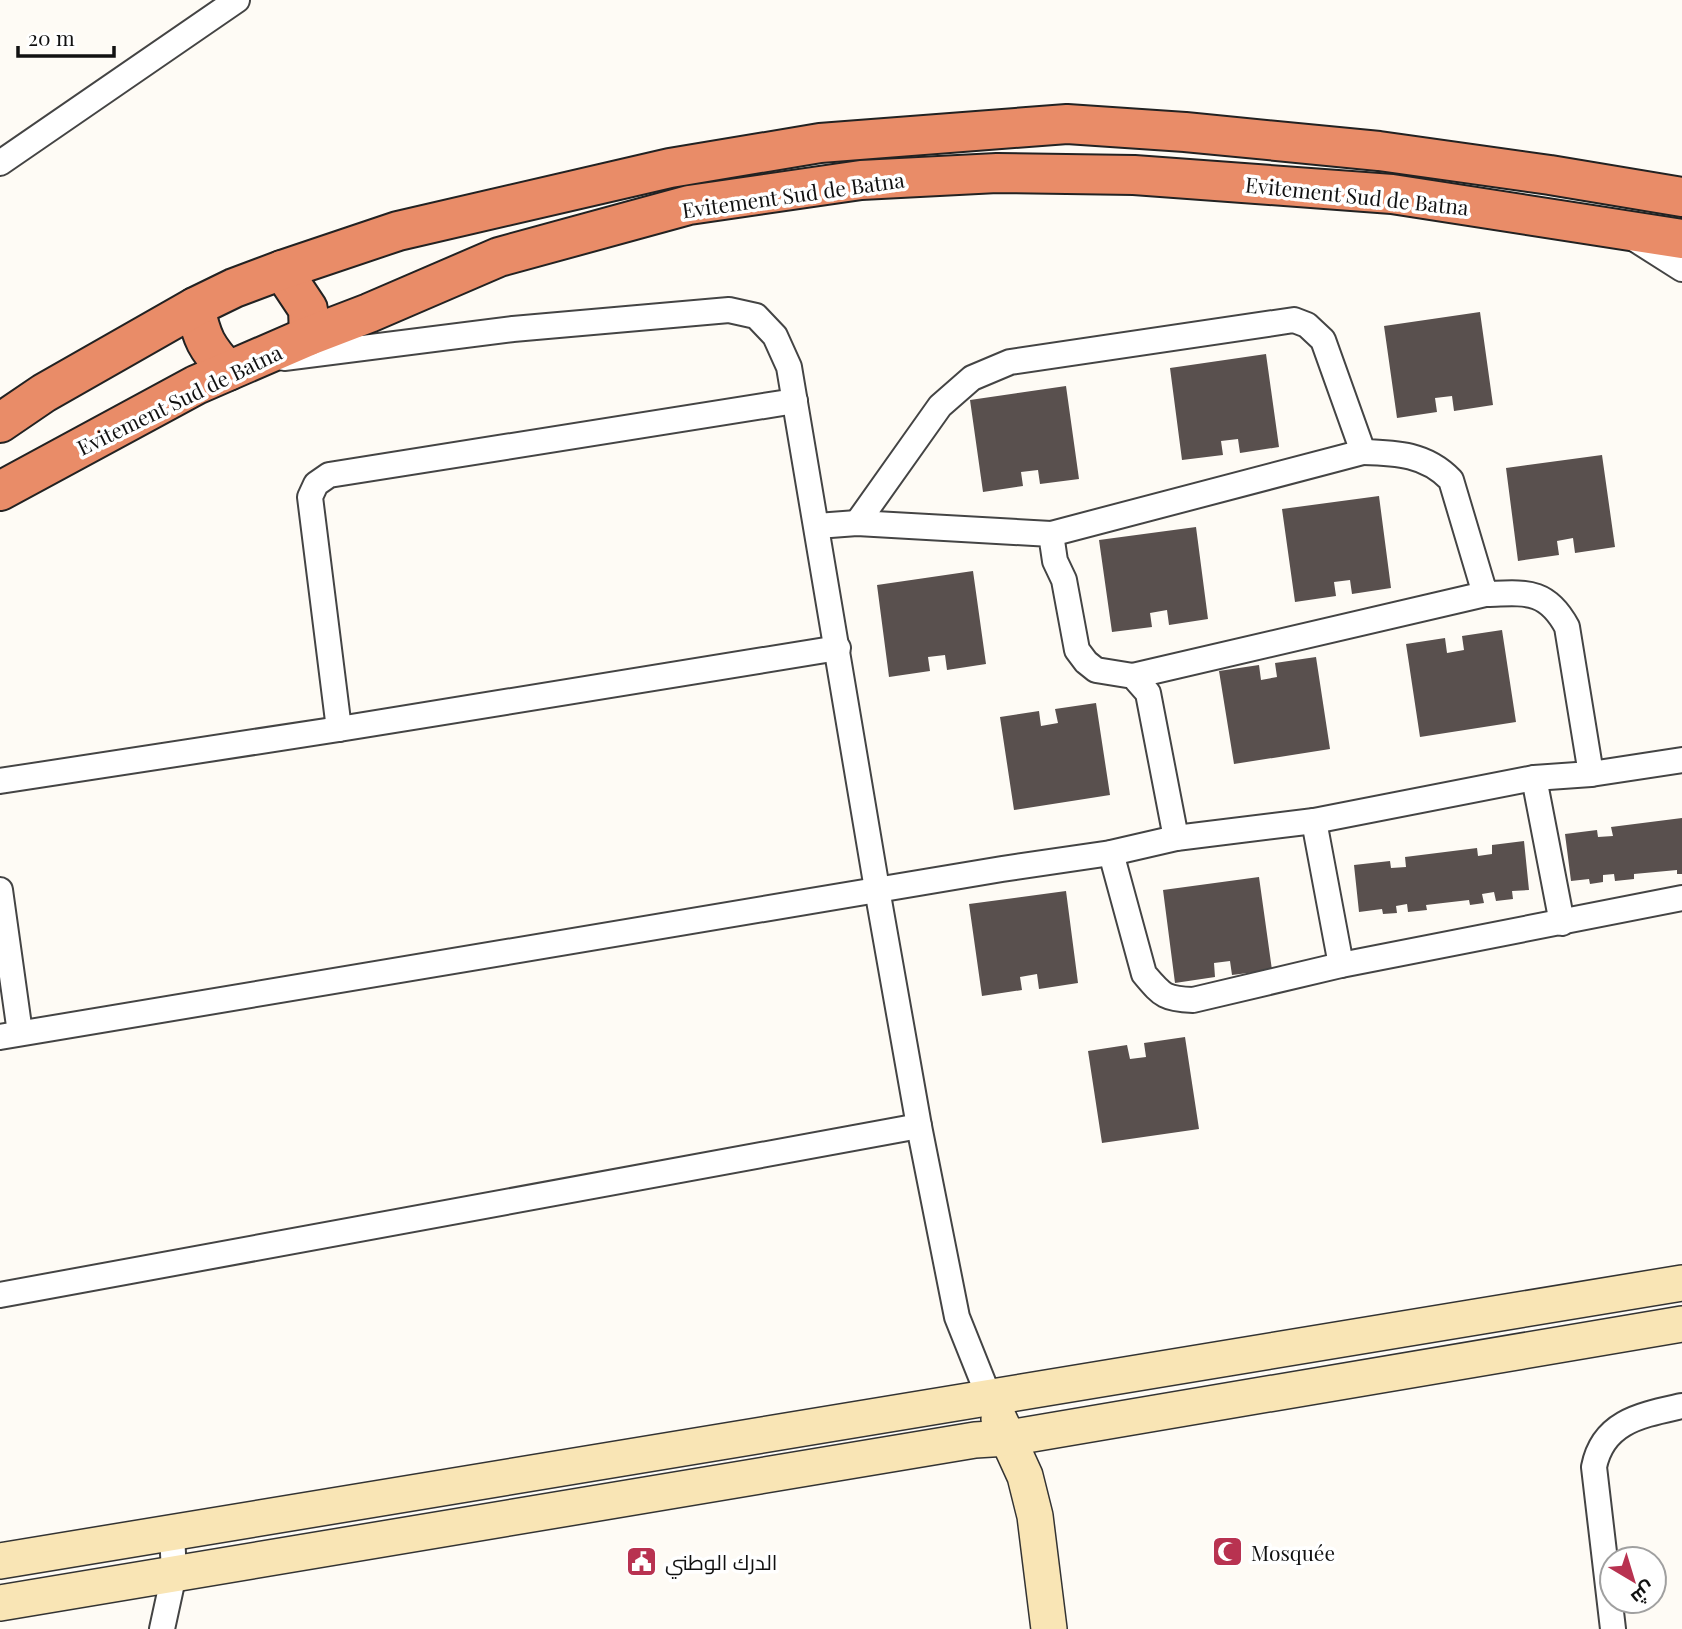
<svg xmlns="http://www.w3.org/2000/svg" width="1682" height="1629" font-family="'Playfair Display',Cairo,serif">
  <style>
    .building { fill: #59504e }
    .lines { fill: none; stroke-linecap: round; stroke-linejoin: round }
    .street-casing { stroke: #444; stroke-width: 28 }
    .secondary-casing { stroke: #333; stroke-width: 38 }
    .highway-casing { stroke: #222; stroke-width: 42 }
    .street { stroke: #fff; stroke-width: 24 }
    .secondary { stroke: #f9e5b5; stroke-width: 35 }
    .highway { stroke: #e98c68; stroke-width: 38 }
    .labels { text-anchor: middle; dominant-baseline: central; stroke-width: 7; stroke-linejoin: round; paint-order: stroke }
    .street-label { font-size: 21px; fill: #111; stroke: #fff }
    .poi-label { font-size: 21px; fill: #111; stroke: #fff; text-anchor: start }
  </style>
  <rect width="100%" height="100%" fill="#fefbf5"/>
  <g class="building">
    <path d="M1480,312L1493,405L1454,411L1452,396L1435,398L1437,412L1397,418L1384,326Z"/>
    <path d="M1266,354L1279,447L1240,453L1238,439L1221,441L1223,455L1182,460L1170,368Z"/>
    <path d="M1066,386L1079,479L1040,484L1038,470L1021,472L1023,486L983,492L970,400Z"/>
    <path d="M1602,455L1615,547L1575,553L1573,538L1557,541L1559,555L1518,561L1506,468Z"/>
    <path d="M1379,496L1391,588L1352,594L1350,580L1334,582L1336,596L1295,602L1282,509Z"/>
    <path d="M1196,527L1208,619L1169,625L1167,610L1150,613L1152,627L1112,632L1099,540Z"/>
    <path d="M973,571L986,664L947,670L945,655L928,657L930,671L889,677L877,585Z"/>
    <path d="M1502,630L1516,722L1420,737L1406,644L1445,638L1447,653L1464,650L1462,636Z"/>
    <path d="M1316,657L1330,749L1234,764L1219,671L1259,665L1261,680L1277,677L1275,663Z"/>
    <path d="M1096,703L1110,795L1014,810L1000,717L1039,711L1041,726L1058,723L1055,709Z"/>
    <path d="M1682,818V874H1677V870L1634,874V879L1615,881L1614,874L1603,875V882L1590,884L1589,879L1571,881L1565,834L1597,830L1598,837L1613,836L1611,827Z"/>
    <path d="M1524,841L1529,890L1512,891L1513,899L1496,901L1494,892L1482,894L1484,903L1470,905L1469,900L1443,903L1426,905L1427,910L1408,912L1407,904L1396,906L1397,913L1383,914L1382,909L1359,912L1354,865L1390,861L1391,868L1406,867L1405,857L1477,848L1478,856L1492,854V845Z"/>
    <path d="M1259,877L1272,970L1232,975L1230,961L1214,963L1215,977L1175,983L1163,890Z"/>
    <path d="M1066,891L1078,983L1039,989L1037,974L1020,977L1022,990L982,996L969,904Z"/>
    <path d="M1185,1037L1199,1129L1102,1143L1088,1051L1127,1045L1130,1059L1146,1057L1144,1043Z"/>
  </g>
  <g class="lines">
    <defs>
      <g id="street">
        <path d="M0,163L237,0"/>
        <path d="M1630,236L1682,269"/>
        <path d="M284,358L513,329L729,310L756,316L775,336L789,367L877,889L919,1126L957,1317L989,1397"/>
        <path d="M857,523L940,406L972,378L1010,362L1294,320L1307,325L1323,340L1363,452C1397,453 1426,454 1451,480L1485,594C1524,593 1546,588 1567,627L1591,774"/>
        <path d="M817,526L857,523L1051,534L1055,561L1064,580L1077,650L1086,662L1096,670L1133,676L1148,693L1176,838"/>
        <path d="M1051,534L1363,452"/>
        <path d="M1133,676L1485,594"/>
        <path d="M339,729L310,497L316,484L329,475L795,401"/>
        <path d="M1534,778L1562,923"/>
        <path d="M0,781L339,729L838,648"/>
        <path d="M1314,821L1341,965"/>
        <path d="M1111,853L1144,974C1162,995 1164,999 1193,1000L1341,965L1682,898"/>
        <path d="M0,890L20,1033"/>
        <path d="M0,1037L1002,869L1111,853L1176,838L1314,821L1534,778L1591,774L1682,760"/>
        <path d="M0,1295L919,1126"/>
        <path d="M162,1629L174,1574L172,1533"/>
        <path d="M1613,1629L1594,1467C1603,1421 1642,1415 1682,1406"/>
      </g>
      <g id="secondary">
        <path d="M999,1419L1025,1476L1035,1516L1049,1629"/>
        <path d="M0,1561L1682,1283"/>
        <path d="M0,1603L975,1440L1008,1438L1682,1324"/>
      </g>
      <g id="highway">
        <path d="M282,270L308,309L309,336"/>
        <path d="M195,307C202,339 206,347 228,371"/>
        <path d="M0,423L44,393L195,307L234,288L282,270L398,231L670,168L820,143L1067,124L1185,132L1379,151L1550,175L1682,197"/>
        <path d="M0,491L196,385L309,336L369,313L499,257L689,205L861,180L997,173L1134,175L1392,194L1682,239"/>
      </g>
    </defs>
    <use href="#street" class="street-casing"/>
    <use href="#secondary" class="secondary-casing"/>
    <use href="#highway" class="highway-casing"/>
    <use href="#street" class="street"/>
    <use href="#secondary" class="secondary"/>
    <use href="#highway" class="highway"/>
  </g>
  <defs>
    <symbol id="mosque-square" viewBox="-11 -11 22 22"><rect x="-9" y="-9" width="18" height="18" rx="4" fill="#b83250" stroke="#fff"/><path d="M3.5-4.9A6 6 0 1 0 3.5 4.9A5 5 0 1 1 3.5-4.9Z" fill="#fff"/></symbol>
    <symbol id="civic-square" viewBox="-11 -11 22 22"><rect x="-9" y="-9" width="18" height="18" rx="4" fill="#b83250" stroke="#fff"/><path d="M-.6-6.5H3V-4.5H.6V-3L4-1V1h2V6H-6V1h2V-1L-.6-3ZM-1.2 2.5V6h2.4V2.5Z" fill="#fff"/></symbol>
  </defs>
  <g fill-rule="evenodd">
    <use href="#mosque-square" x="1210" y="1534" width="35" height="35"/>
    <use href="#civic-square" x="624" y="1544" width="35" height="35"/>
  </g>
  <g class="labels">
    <g class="street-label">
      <text transform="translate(793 194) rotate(-8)">Evitement Sud de Batna</text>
      <text transform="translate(1357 195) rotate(6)">Evitement Sud de Batna</text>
      <text transform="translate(179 399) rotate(-26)">Evitement Sud de Batna</text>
    </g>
    <g class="poi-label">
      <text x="1251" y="1552">Mosquée</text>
      <text x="665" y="1561">الدرك الوطني</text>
    </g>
  </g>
  <g transform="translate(1633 1580) rotate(142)"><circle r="33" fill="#ffffff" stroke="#a0a0a0" stroke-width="2"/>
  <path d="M0-5L12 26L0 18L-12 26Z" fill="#b83250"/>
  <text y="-10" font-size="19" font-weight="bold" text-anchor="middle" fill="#111111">ش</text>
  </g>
  <path d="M18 46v10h96v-10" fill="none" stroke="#111111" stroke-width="3.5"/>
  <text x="28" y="46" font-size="21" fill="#111111" stroke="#ffffff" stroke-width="5" paint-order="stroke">20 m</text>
</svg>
